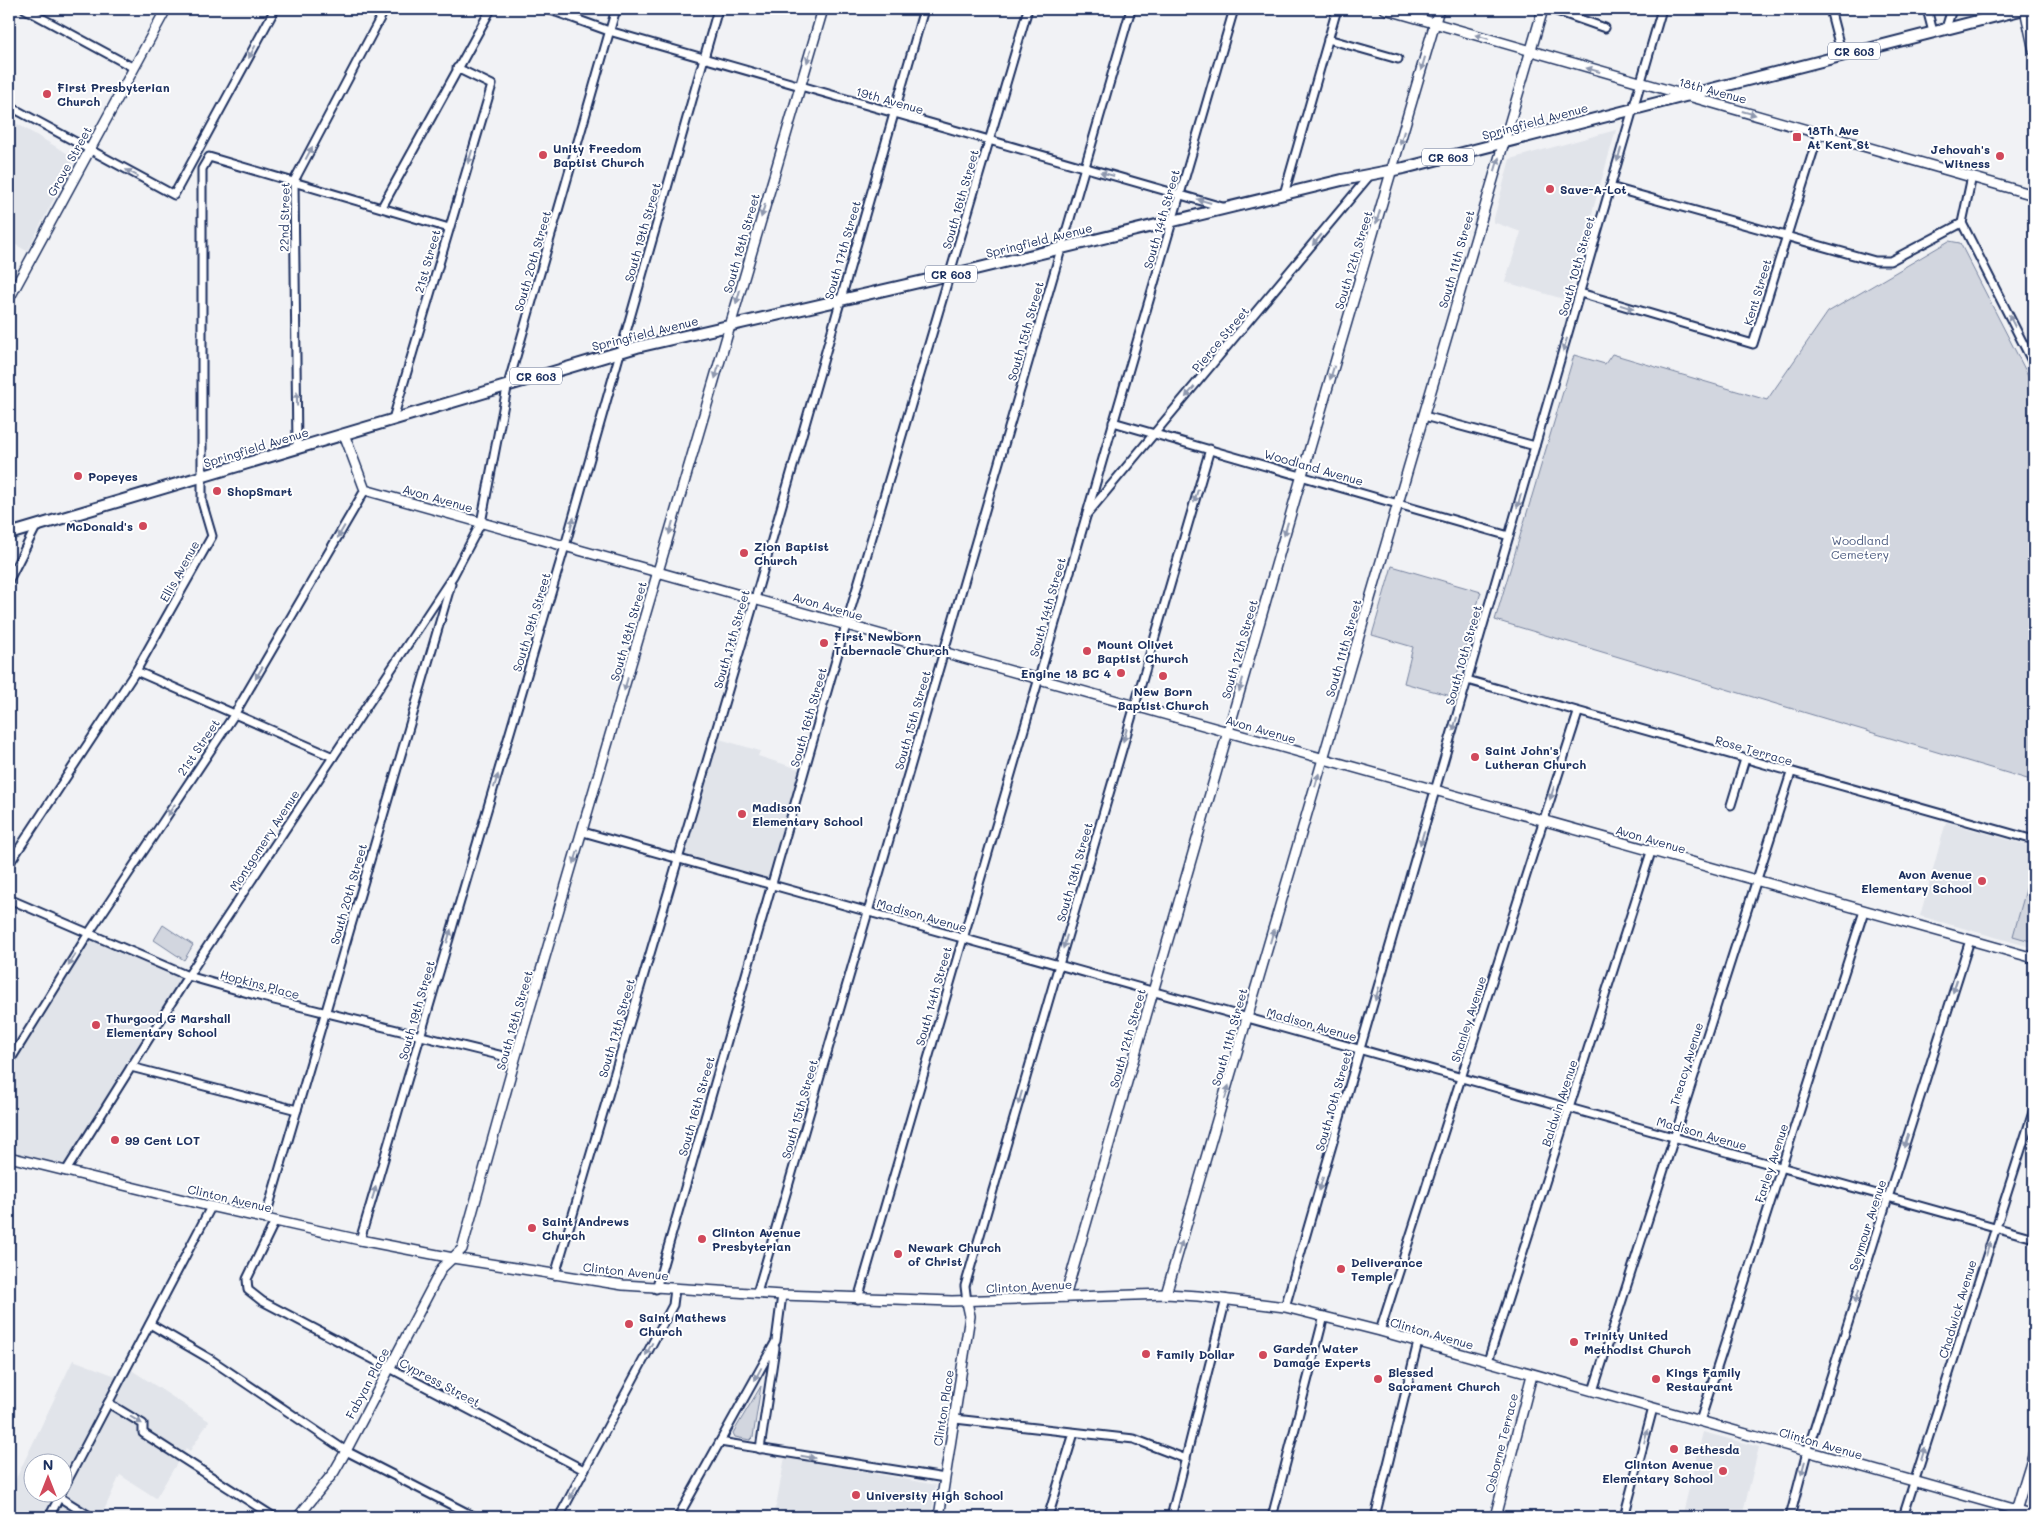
<svg xmlns="http://www.w3.org/2000/svg" width="2043" height="1526" font-family="Mali,sans-serif">
  <style>
    .built { fill: #e1e4ea; fill-rule: evenodd }
    .green { fill: #d2d6df; stroke: #76829e }
    .lines { fill: none; stroke-linecap: round; stroke-linejoin: round }
    .street-casing { stroke: #1b2f5e; stroke-width: 11 }
    .secondary-casing { stroke: #1b2f5e; stroke-width: 12 }
    .primary-casing { stroke: #1b2f5e; stroke-width: 14 }
    .street { stroke: #fff; stroke-width: 7 }
    .secondary { stroke: #fff; stroke-width: 9 }
    .primary { stroke: #fff; stroke-width: 10 }
    .oneway { fill: #8d97ae }
    .poi-dot { fill: #d1495b; stroke: #fff; stroke-width: 2 }
    .labels { text-anchor: middle; dominant-baseline: central; stroke-width: 4; stroke-linejoin: round; paint-order: stroke }
    .shield { fill: #fff; stroke: #5f6d8e; stroke-width: 1 }
    .shield-label { font-size: 11px; font-weight: bold; fill: #1b2f5e }
    .poi-label { font-size: 12px; font-weight: bold; fill: #1b2f5e; stroke: #fff; text-anchor: start }
    .street-label { font-size: 12px; fill: #1b2f5e; stroke: #fff }
    .park-label { font-size: 12px; fill: #49597e; stroke: #fff }
  </style>
  <rect width="100%" height="100%" fill="#f1f2f5"/>
  <filter id="ink" filterUnits="userSpaceOnUse"><feTurbulence type="fractalNoise" baseFrequency=".02" numOctaves="2"/><feDisplacementMap in="SourceGraphic" scale="10" xChannelSelector="R" yChannelSelector="G"/><feConvolveMatrix kernelMatrix="1 2 1 2 8 2 1 2 1" color-interpolation-filters="sRGB"/></filter>
  <g filter="url(#ink)">
    <g class="built">
      <path d="M9,122H14L75,158L27,251L9,241Z"/>
      <path d="M1616,130L1567,300L1505,282L1521,232L1493,222L1510,159Z"/>
      <path d="M716,738L760,751L758,756L802,770L770,883L680,857Z"/>
      <path d="M1946,822L2034,847V948L1920,916Z"/>
      <path d="M90,940L184,980L64,1165L9,1151V1070Z"/>
      <path d="M73,1360L124,1379L130,1369L209,1421L190,1451L186,1448L156,1498L120,1475L101,1517H9V1493ZM32,1464H62V1494H32Z"/>
      <path d="M1703,1432L1759,1447L1742,1517H1682Z"/>
      <path d="M785,1457L936,1485L931,1517H770L776,1506Z"/>
    </g>
    <g class="green">
      <path d="M1949,241L1960,243L2034,387V781L1495,620L1574,355L1605,364L1612,354L1767,400L1828,312Z"/>
      <path d="M1392,566L1481,592L1451,696L1404,683L1413,647L1372,635Z"/>
      <path d="M2034,861V942L2013,936Z"/>
      <path d="M163,925L193,945L184,960L154,940Z"/>
      <path d="M761,1386L753,1437L750,1440L735,1437L733,1433Z"/>
    </g>
    <g class="lines">
      <defs>
        <g id="street">
          <path d="M25,9L134,68"/>
          <path d="M548,9L609,31L1226,208"/>
          <path d="M1551,9L1605,28"/>
          <path d="M1830,9L1842,55"/>
          <path d="M1927,9L1933,32"/>
          <path d="M1946,28L1952,9"/>
          <path d="M1328,39L1398,59"/>
          <path d="M9,106L174,195L275,9"/>
          <path d="M1972,176L1962,223L2034,365"/>
          <path d="M1610,187L1875,261H1890L1962,223"/>
          <path d="M1284,194L1337,9"/>
          <path d="M382,207L491,9"/>
          <path d="M1580,293L1753,344L1819,133"/>
          <path d="M1424,416L1535,446"/>
          <path d="M393,419L492,85L457,68"/>
          <path d="M1113,422L1509,536"/>
          <path d="M297,448L294,181L385,9"/>
          <path d="M1088,513L1370,175"/>
          <path d="M9,580L37,525"/>
          <path d="M136,671L333,757"/>
          <path d="M1467,680L2034,840"/>
          <path d="M1731,805L1745,759"/>
          <path d="M583,832L2034,1238"/>
          <path d="M9,864L136,671L212,536L202,502V169L209,157L449,228"/>
          <path d="M9,899L188,976L262,997L515,1059"/>
          <path d="M9,1062L89,933L234,715L365,490"/>
          <path d="M131,1067L297,1110"/>
          <path d="M66,1171L188,976L453,576L481,523L507,388L616,9"/>
          <path d="M265,1219L451,584"/>
          <path d="M275,1221L247,1279L248,1290L262,1301L584,1470"/>
          <path d="M360,1240L565,546L718,9"/>
          <path d="M555,1275L755,599L924,9"/>
          <path d="M656,1289L846,625L1028,9"/>
          <path d="M757,1293L1131,9"/>
          <path d="M858,1299L1234,9"/>
          <path d="M967,1302L965,1286L1210,449"/>
          <path d="M1285,1307L1662,9"/>
          <path d="M150,1324L210,1359L346,1451L475,1517"/>
          <path d="M1380,1331L1578,713"/>
          <path d="M1488,1361L1651,852"/>
          <path d="M1593,1391L1791,773"/>
          <path d="M108,1403L143,1424V1433L274,1517"/>
          <path d="M955,1419L1134,1439L1186,1459"/>
          <path d="M1700,1421L1864,911"/>
          <path d="M720,1442L945,1478"/>
          <path d="M760,1449L775,1348"/>
          <path d="M62,1491L211,1207"/>
          <path d="M59,1497L91,1517"/>
          <path d="M49,1517L61,1494"/>
          <path d="M559,1517L673,1305L675,1289"/>
          <path d="M678,1517L776,1341L782,1295"/>
          <path d="M1048,1517L1074,1433"/>
          <path d="M1171,1517L1226,1299"/>
          <path d="M1272,1517L1324,1316"/>
          <path d="M1375,1517L1418,1342"/>
          <path d="M1624,1517L1653,1408"/>
          <path d="M1790,1517L1807,1452L1970,940"/>
          <path d="M1903,1517L2034,1109"/>
        </g>
        <g id="secondary">
          <path d="M1385,9L2034,195"/>
          <path d="M2025,9L2034,51"/>
          <path d="M9,299L166,9"/>
          <path d="M344,434L365,490L2034,958"/>
          <path d="M9,1157L209,1206L360,1240L453,1258L623,1285L782,1295L952,1301L1166,1294L1198,1296L1285,1307L1380,1331L2034,1515"/>
          <path d="M1166,1294L1543,9"/>
          <path d="M1065,1297L1302,475L1439,9"/>
          <path d="M298,1517L334,1472L346,1451L442,1268L462,1249L515,1059L823,9"/>
          <path d="M939,1517L970,1316L967,1302"/>
          <path d="M1495,1517L1532,1375"/>
          <path d="M2014,1517L2034,1452"/>
        </g>
        <path id="primary" d="M9,534L637,347L971,270L1342,180L1404,168L2024,9"/>
      </defs>
      <use href="#street" class="street-casing"/>
      <use href="#secondary" class="secondary-casing"/>
      <use href="#primary" class="primary-casing"/>
      <use href="#street" class="street"/>
      <use href="#secondary" class="secondary"/>
      <use href="#primary" class="primary"/>
    </g>
    <defs><path id="oneway-solid" d="M-6-.8H1V-3.2L6.5 0L1 3.2V.8H-6Z" transform="scale(1.25)"/></defs>
    <g class="oneway">
      <use href="#oneway-solid" transform="translate(1482 37) rotate(-164)"/>
      <use href="#oneway-solid" transform="translate(252 52) rotate(118)"/>
      <use href="#oneway-solid" transform="translate(809 56) rotate(106)"/>
      <use href="#oneway-solid" transform="translate(1423 64) rotate(106)"/>
      <use href="#oneway-solid" transform="translate(1593 70) rotate(-164)"/>
      <use href="#oneway-solid" transform="translate(1749 113) rotate(16)"/>
      <use href="#oneway-solid" transform="translate(1402 138) rotate(106)"/>
      <use href="#oneway-solid" transform="translate(309 153) rotate(-62)"/>
      <use href="#oneway-solid" transform="translate(1619 155) rotate(106)"/>
      <use href="#oneway-solid" transform="translate(470 157) rotate(107)"/>
      <use href="#oneway-solid" transform="translate(1497 164) rotate(-73)"/>
      <use href="#oneway-solid" transform="translate(132 173) rotate(-152)"/>
      <use href="#oneway-solid" transform="translate(1107 174) rotate(-164)"/>
      <use href="#oneway-solid" transform="translate(1204 201) rotate(-164)"/>
      <use href="#oneway-solid" transform="translate(763 211) rotate(106)"/>
      <use href="#oneway-solid" transform="translate(1378 217) rotate(107)"/>
      <use href="#oneway-solid" transform="translate(1317 240) rotate(130)"/>
      <use href="#oneway-solid" transform="translate(738 297) rotate(106)"/>
      <use href="#oneway-solid" transform="translate(1627 307) rotate(17)"/>
      <use href="#oneway-solid" transform="translate(2012 321) rotate(-117)"/>
      <use href="#oneway-solid" transform="translate(1565 345) rotate(106)"/>
      <use href="#oneway-solid" transform="translate(717 372) rotate(106)"/>
      <use href="#oneway-solid" transform="translate(1332 373) rotate(107)"/>
      <use href="#oneway-solid" transform="translate(1190 392) rotate(130)"/>
      <use href="#oneway-solid" transform="translate(297 399) rotate(-91)"/>
      <use href="#oneway-solid" transform="translate(1196 496) rotate(107)"/>
      <use href="#oneway-solid" transform="translate(1519 501) rotate(106)"/>
      <use href="#oneway-solid" transform="translate(572 524) rotate(-74)"/>
      <use href="#oneway-solid" transform="translate(671 528) rotate(106)"/>
      <use href="#oneway-solid" transform="translate(1286 529) rotate(106)"/>
      <use href="#oneway-solid" transform="translate(341 532) rotate(120)"/>
      <use href="#oneway-solid" transform="translate(259 673) rotate(120)"/>
      <use href="#oneway-solid" transform="translate(626 684) rotate(106)"/>
      <use href="#oneway-solid" transform="translate(1241 685) rotate(106)"/>
      <use href="#oneway-solid" transform="translate(1455 724) rotate(106)"/>
      <use href="#oneway-solid" transform="translate(1125 735) rotate(106)"/>
      <use href="#oneway-solid" transform="translate(1317 780) rotate(-74)"/>
      <use href="#oneway-solid" transform="translate(496 781) rotate(-73)"/>
      <use href="#oneway-solid" transform="translate(1552 793) rotate(108)"/>
      <use href="#oneway-solid" transform="translate(171 810) rotate(124)"/>
      <use href="#oneway-solid" transform="translate(1422 838) rotate(106)"/>
      <use href="#oneway-solid" transform="translate(576 857) rotate(107)"/>
      <use href="#oneway-solid" transform="translate(449 936) rotate(-74)"/>
      <use href="#oneway-solid" transform="translate(1272 936) rotate(-74)"/>
      <use href="#oneway-solid" transform="translate(1065 942) rotate(106)"/>
      <use href="#oneway-solid" transform="translate(72 960) rotate(122)"/>
      <use href="#oneway-solid" transform="translate(1955 986) rotate(108)"/>
      <use href="#oneway-solid" transform="translate(1377 994) rotate(106)"/>
      <use href="#oneway-solid" transform="translate(1227 1092) rotate(-74)"/>
      <use href="#oneway-solid" transform="translate(1020 1098) rotate(106)"/>
      <use href="#oneway-solid" transform="translate(1906 1141) rotate(108)"/>
      <use href="#oneway-solid" transform="translate(1321 1184) rotate(106)"/>
      <use href="#oneway-solid" transform="translate(374 1193) rotate(-73)"/>
      <use href="#oneway-solid" transform="translate(1180 1248) rotate(-73)"/>
      <use href="#oneway-solid" transform="translate(1988 1249) rotate(-73)"/>
      <use href="#oneway-solid" transform="translate(1857 1296) rotate(108)"/>
      <use href="#oneway-solid" transform="translate(649 1349) rotate(118)"/>
      <use href="#oneway-solid" transform="translate(758 1374) rotate(118)"/>
      <use href="#oneway-solid" transform="translate(136 1420) rotate(31)"/>
      <use href="#oneway-solid" transform="translate(1646 1436) rotate(-75)"/>
      <use href="#oneway-solid" transform="translate(1923 1454) rotate(-73)"/>
      <use href="#oneway-solid" transform="translate(808 1457) rotate(9)"/>
      <use href="#oneway-solid" transform="translate(1803 1468) rotate(105)"/>
      <use href="#oneway-solid" transform="translate(573 1493) rotate(118)"/>
    </g>
  </g>
  <g class="poi-dot">
    <circle cx="47" cy="94" r="5"/>
    <rect x="1792" y="132" width="10" height="10" rx="2.5"/>
    <circle cx="543" cy="155" r="5"/>
    <circle cx="2000" cy="156" r="5"/>
    <circle cx="1550" cy="189" r="5"/>
    <circle cx="78" cy="476" r="5"/>
    <circle cx="217" cy="491" r="5"/>
    <circle cx="143" cy="526" r="5"/>
    <circle cx="744" cy="553" r="5"/>
    <circle cx="824" cy="643" r="5"/>
    <circle cx="1087" cy="651" r="5"/>
    <circle cx="1121" cy="673" r="5"/>
    <circle cx="1163" cy="676" r="5"/>
    <circle cx="1475" cy="757" r="5"/>
    <circle cx="742" cy="814" r="5"/>
    <circle cx="1982" cy="881" r="5"/>
    <circle cx="96" cy="1025" r="5"/>
    <circle cx="115" cy="1140" r="5"/>
    <circle cx="532" cy="1228" r="5"/>
    <circle cx="702" cy="1239" r="5"/>
    <circle cx="898" cy="1254" r="5"/>
    <circle cx="1341" cy="1269" r="5"/>
    <circle cx="629" cy="1324" r="5"/>
    <circle cx="1574" cy="1342" r="5"/>
    <circle cx="1146" cy="1354" r="5"/>
    <circle cx="1263" cy="1355" r="5"/>
    <circle cx="1378" cy="1379" r="5"/>
    <circle cx="1656" cy="1379" r="5"/>
    <circle cx="1674" cy="1449" r="5"/>
    <circle cx="1723" cy="1471" r="5"/>
    <circle cx="856" cy="1495" r="5"/>
  </g>
  <g class="labels">
    <g class="shield">
      <rect x="1828" y="42.5" width="52" height="17" rx="4"/>
      <rect x="1422" y="148.5" width="52" height="17" rx="4"/>
      <rect x="925" y="265.5" width="52" height="17" rx="4"/>
      <rect x="510" y="367.5" width="52" height="17" rx="4"/>
    </g>
    <g class="shield-label">
      <text x="1854" y="51">CR 603</text>
      <text x="1448" y="157">CR 603</text>
      <text x="951" y="274">CR 603</text>
      <text x="536" y="376">CR 603</text>
    </g>
    <g class="poi-label">
      <text x="57" y="87">First Presbyterian<tspan x="57" dy="14">Church</tspan></text>
      <text x="1807" y="130">18Th Ave<tspan x="1807" dy="14">At Kent St</tspan></text>
      <text x="553" y="148">Unity Freedom<tspan x="553" dy="14">Baptist Church</tspan></text>
      <text x="1990" y="149" text-anchor="end">Jehovah's<tspan x="1990" dy="14">Witness</tspan></text>
      <text x="1560" y="189">Save-A-Lot</text>
      <text x="88" y="476">Popeyes</text>
      <text x="227" y="491">ShopSmart</text>
      <text x="133" y="526" text-anchor="end">McDonald's</text>
      <text x="754" y="546">Zion Baptist<tspan x="754" dy="14">Church</tspan></text>
      <text x="834" y="636">First Newborn<tspan x="834" dy="14">Tabernacle Church</tspan></text>
      <text x="1097" y="644">Mount Olivet<tspan x="1097" dy="14">Baptist Church</tspan></text>
      <text x="1111" y="673" text-anchor="end">Engine 18 BC 4</text>
      <text x="1163" y="691" text-anchor="middle">New Born<tspan x="1163" dy="14">Baptist Church</tspan></text>
      <text x="1485" y="750">Saint John's<tspan x="1485" dy="14">Lutheran Church</tspan></text>
      <text x="752" y="807">Madison<tspan x="752" dy="14">Elementary School</tspan></text>
      <text x="1972" y="874" text-anchor="end">Avon Avenue<tspan x="1972" dy="14">Elementary School</tspan></text>
      <text x="106" y="1018">Thurgood G Marshall<tspan x="106" dy="14">Elementary School</tspan></text>
      <text x="125" y="1140">99 Cent LOT</text>
      <text x="542" y="1221">Saint Andrews<tspan x="542" dy="14">Church</tspan></text>
      <text x="712" y="1232">Clinton Avenue<tspan x="712" dy="14">Presbyterian</tspan></text>
      <text x="908" y="1247">Newark Church<tspan x="908" dy="14">of Christ</tspan></text>
      <text x="1351" y="1262">Deliverance<tspan x="1351" dy="14">Temple</tspan></text>
      <text x="639" y="1317">Saint Mathews<tspan x="639" dy="14">Church</tspan></text>
      <text x="1584" y="1335">Trinity United<tspan x="1584" dy="14">Methodist Church</tspan></text>
      <text x="1273" y="1348">Garden Water<tspan x="1273" dy="14">Damage Experts</tspan></text>
      <text x="1156" y="1354">Family Dollar</text>
      <text x="1388" y="1372">Blessed<tspan x="1388" dy="14">Sacrament Church</tspan></text>
      <text x="1666" y="1372">Kings Family<tspan x="1666" dy="14">Restaurant</tspan></text>
      <text x="1684" y="1449">Bethesda</text>
      <text x="1713" y="1464" text-anchor="end">Clinton Avenue<tspan x="1713" dy="14">Elementary School</tspan></text>
      <text x="866" y="1495">University High School</text>
    </g>
    <g class="street-label">
      <text transform="translate(1713 90) rotate(15)">18th Avenue</text>
      <text transform="translate(890 100) rotate(16)">19th Avenue</text>
      <text transform="translate(1535 121) rotate(-15)">Springfield Avenue</text>
      <text transform="translate(69 161) rotate(-61)">Grove Street</text>
      <text transform="translate(960 199) rotate(-74)">South 16th Street</text>
      <text transform="translate(284 217) rotate(-89)">22nd Street</text>
      <text transform="translate(1161 219) rotate(-74)">South 14th Street</text>
      <text transform="translate(642 232) rotate(-74)">South 19th Street</text>
      <text transform="translate(1039 240) rotate(-14)">Springfield Avenue</text>
      <text transform="translate(741 243) rotate(-74)">South 18th Street</text>
      <text transform="translate(842 250) rotate(-74)">South 17th Street</text>
      <text transform="translate(1456 259) rotate(-74)">South 11th Street</text>
      <text transform="translate(1353 260) rotate(-73)">South 12th Street</text>
      <text transform="translate(427 261) rotate(-74)">21st Street</text>
      <text transform="translate(532 261) rotate(-74)">South 20th Street</text>
      <text transform="translate(1576 266) rotate(-74)">South 10th Street</text>
      <text transform="translate(1757 292) rotate(-73)">Kent Street</text>
      <text transform="translate(1025 331) rotate(-74)">South 15th Street</text>
      <text transform="translate(645 333) rotate(-14)">Springfield Avenue</text>
      <text transform="translate(1220 339) rotate(-50)">Pierce Street</text>
      <text transform="translate(256 447) rotate(-17)">Springfield Avenue</text>
      <text transform="translate(1314 467) rotate(16)">Woodland Avenue</text>
      <text transform="translate(438 498) rotate(16)">Avon Avenue</text>
      <text transform="translate(179 571) rotate(-61)">Ellis Avenue</text>
      <text transform="translate(828 606) rotate(16)">Avon Avenue</text>
      <text transform="translate(1047 607) rotate(-74)">South 14th Street</text>
      <text transform="translate(531 622) rotate(-73)">South 19th Street</text>
      <text transform="translate(628 631) rotate(-74)">South 18th Street</text>
      <text transform="translate(731 639) rotate(-74)">South 17th Street</text>
      <text transform="translate(1343 648) rotate(-74)">South 11th Street</text>
      <text transform="translate(1239 649) rotate(-74)">South 12th Street</text>
      <text transform="translate(1463 655) rotate(-74)">South 10th Street</text>
      <text transform="translate(808 717) rotate(-74)">South 16th Street</text>
      <text transform="translate(912 720) rotate(-74)">South 15th Street</text>
      <text transform="translate(1261 729) rotate(16)">Avon Avenue</text>
      <text transform="translate(198 747) rotate(-56)">21st Street</text>
      <text transform="translate(1754 750) rotate(16)">Rose Terrace</text>
      <text transform="translate(1651 839) rotate(16)">Avon Avenue</text>
      <text transform="translate(264 840) rotate(-57)">Montgomery Avenue</text>
      <text transform="translate(1074 872) rotate(-74)">South 13th Street</text>
      <text transform="translate(348 894) rotate(-74)">South 20th Street</text>
      <text transform="translate(922 915) rotate(16)">Madison Avenue</text>
      <text transform="translate(260 984) rotate(15)">Hopkins Place</text>
      <text transform="translate(933 996) rotate(-74)">South 14th Street</text>
      <text transform="translate(416 1010) rotate(-74)">South 19th Street</text>
      <text transform="translate(1468 1019) rotate(-72)">Shanley Avenue</text>
      <text transform="translate(514 1020) rotate(-74)">South 18th Street</text>
      <text transform="translate(1312 1024) rotate(16)">Madison Avenue</text>
      <text transform="translate(616 1028) rotate(-74)">South 17th Street</text>
      <text transform="translate(1229 1037) rotate(-74)">South 11th Street</text>
      <text transform="translate(1127 1038) rotate(-74)">South 12th Street</text>
      <text transform="translate(1686 1064) rotate(-73)">Treacy Avenue</text>
      <text transform="translate(1333 1101) rotate(-74)">South 10th Street</text>
      <text transform="translate(1559 1103) rotate(-72)">Baldwin Avenue</text>
      <text transform="translate(696 1106) rotate(-74)">South 16th Street</text>
      <text transform="translate(799 1109) rotate(-74)">South 15th Street</text>
      <text transform="translate(1702 1133) rotate(16)">Madison Avenue</text>
      <text transform="translate(1771 1163) rotate(-72)">Farley Avenue</text>
      <text transform="translate(230 1198) rotate(13)">Clinton Avenue</text>
      <text transform="translate(1867 1225) rotate(-72)">Seymour Avenue</text>
      <text transform="translate(626 1271) rotate(6)">Clinton Avenue</text>
      <text transform="translate(1029 1286) rotate(-3)">Clinton Avenue</text>
      <text transform="translate(1957 1309) rotate(-73)">Chadwick Avenue</text>
      <text transform="translate(1432 1333) rotate(16)">Clinton Avenue</text>
      <text transform="translate(440 1382) rotate(28)">Cypress Street</text>
      <text transform="translate(367 1383) rotate(-62)">Fabyan Place</text>
      <text transform="translate(943 1408) rotate(-81)">Clinton Place</text>
      <text transform="translate(1501 1443) rotate(-76)">Osborne Terrace</text>
      <text transform="translate(1821 1443) rotate(16)">Clinton Avenue</text>
    </g>
    <g class="park-label">
      <text x="1860" y="540">Woodland<tspan x="1860" dy="14">Cemetery</tspan></text>
    </g>
  </g>
  <rect width="2043" height="1526" fill="none" stroke="#fff" stroke-width="30"/>
  <rect x="15" y="15" width="2013" height="1496" fill="none" stroke="#1b2f5e" stroke-width="2" filter="url(#ink)"/>
  <g transform="translate(48 1478)"><circle r="24" fill="#ffffff" stroke="#a4acbf"/>
  <path d="M0-4L9 19L0 12L-9 19Z" fill="#d1495b"/>
  <text y="-8" font-size="14" font-weight="bold" text-anchor="middle" fill="#1b2f5e">N</text>
  </g>
</svg>
